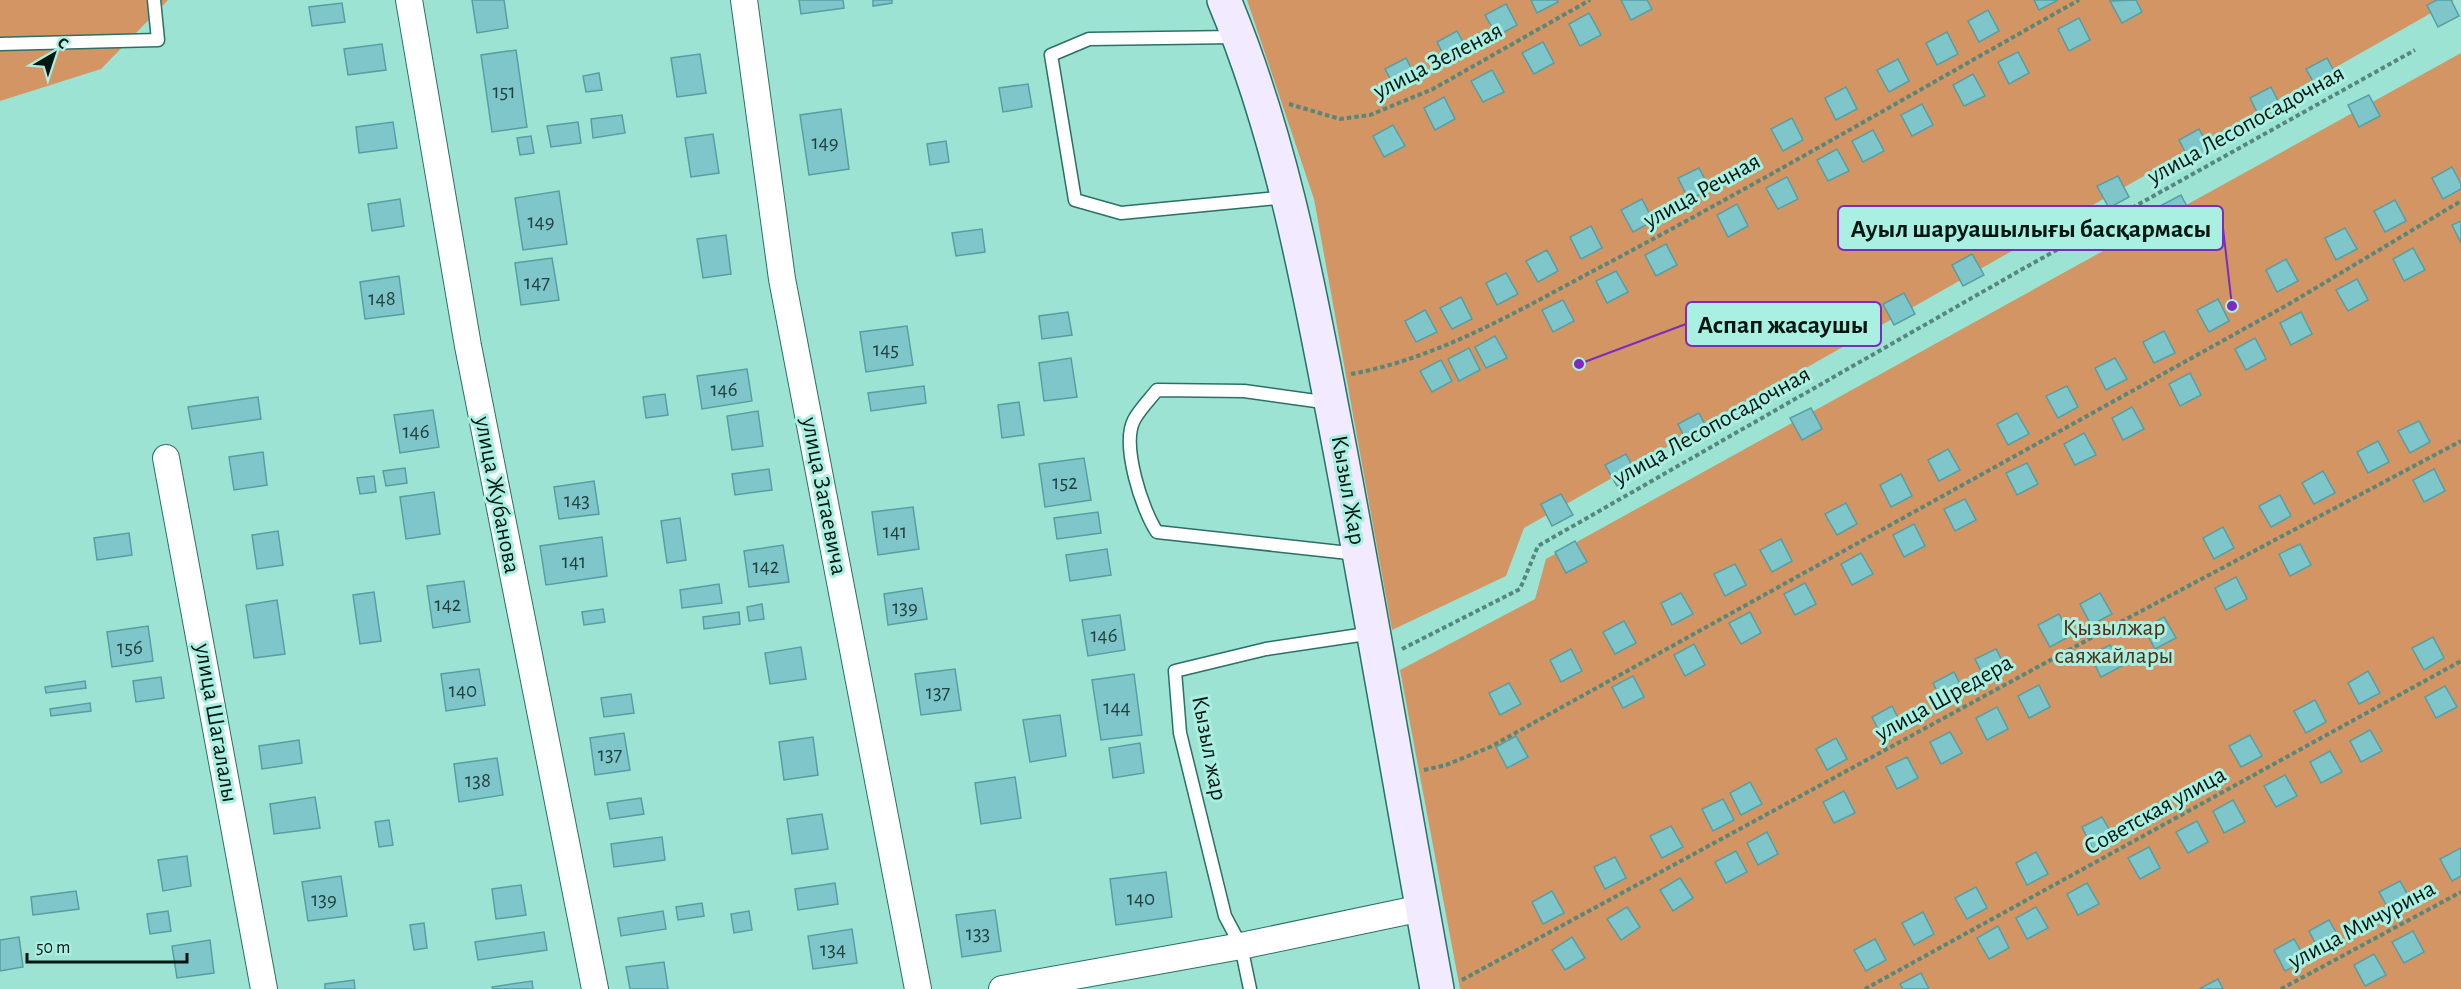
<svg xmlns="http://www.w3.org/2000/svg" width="2461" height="989" font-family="'Alegreya Sans',sans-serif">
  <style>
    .green { fill: #d29563 }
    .building { fill: #7ec6ca; stroke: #569ea2; stroke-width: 1.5 }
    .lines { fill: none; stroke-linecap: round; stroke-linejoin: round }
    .lane-casing { stroke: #2a7064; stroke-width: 15 }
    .street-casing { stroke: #2a7064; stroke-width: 28 }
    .secondary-casing { stroke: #2a7064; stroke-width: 36 }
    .path { stroke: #56877c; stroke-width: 4; stroke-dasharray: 4.5 3; stroke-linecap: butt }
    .lane { stroke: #fff; stroke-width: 12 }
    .street { stroke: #fff; stroke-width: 26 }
    .secondary { stroke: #f2ebff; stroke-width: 33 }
    .labels { text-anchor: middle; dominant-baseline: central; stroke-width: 6; stroke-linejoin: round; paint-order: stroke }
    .number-label { font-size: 21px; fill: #20423f }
    .street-label { font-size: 24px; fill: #001611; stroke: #aaf0e2 }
    .park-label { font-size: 24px; fill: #4f3116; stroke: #aaf0e2 }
    .leader { fill: none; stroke: #7b2cbf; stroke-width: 2 }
    .callout-dot { fill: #7b2cbf; stroke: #aaf0e2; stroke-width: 2 }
    .callout { fill: #aaf0e2; stroke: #7b2cbf; stroke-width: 2 }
    .callout-label { font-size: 26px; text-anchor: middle; font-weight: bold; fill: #001611 }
  </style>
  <rect width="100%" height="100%" fill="#9de3d4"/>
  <g class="green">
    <path d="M0,0H168L101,69L0,101Z"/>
    <path d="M1247,0H2454L1524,528L1506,576L1392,630L1314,199Z"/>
    <path d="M2461,53V989H1460L1400,670L1535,599L1546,559Z"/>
  </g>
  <g class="building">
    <path d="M472,0H504L508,28L477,33Z"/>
    <path d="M799,0H843L844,8L801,14Z"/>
    <path d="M873,0H892V3L873,6Z"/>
    <path d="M1531,0H1557L1558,2L1537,13Z"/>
    <path d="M1621,0H1647L1652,9L1631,20Z"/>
    <path d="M2034,0H2058L2039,10Z"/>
    <path d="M2136,0L2142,12L2122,23L2110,1Z"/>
    <path d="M2437,0H2451L2459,16L2438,27L2427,5Z"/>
    <path d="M342,3L345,22L312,26L309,7Z"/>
    <path d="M1506,4L1517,25L1497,36L1485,15Z"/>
    <path d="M1988,10L1999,31L1979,42L1968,21Z"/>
    <path d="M1589,13L1601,35L1580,46L1569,24Z"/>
    <path d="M2079,18L2090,40L2069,51L2058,29Z"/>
    <path d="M1457,31L1469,53L1448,63L1437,42Z"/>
    <path d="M1947,32L1958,54L1937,65L1926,43Z"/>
    <path d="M1543,42L1554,63L1534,74L1522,53Z"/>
    <path d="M382,44L386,70L348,75L344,49Z"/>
    <path d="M516,50L527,127L492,132L481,55Z"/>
    <path d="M2018,52L2029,73L2009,84L1998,62Z"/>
    <path d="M700,54L706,93L677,97L671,58Z"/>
    <path d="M1406,58L1417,80L1397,91L1385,69Z"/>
    <path d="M2327,58L2338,79L2318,90L2306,69Z"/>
    <path d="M1898,59L1909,81L1889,92L1877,70Z"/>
    <path d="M1492,70L1504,92L1483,102L1471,81Z"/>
    <path d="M599,73L602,90L586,92L583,76Z"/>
    <path d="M1973,74L1985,96L1964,106L1953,85Z"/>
    <path d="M1028,84L1032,107L1003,112L999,88Z"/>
    <path d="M1846,87L1857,109L1836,120L1825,98Z"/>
    <path d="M2271,87L2282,109L2261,120L2250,98Z"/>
    <path d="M2369,95L2380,116L2359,127L2348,105Z"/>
    <path d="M1444,97L1455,119L1435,130L1424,108Z"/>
    <path d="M1922,104L1933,125L1912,136L1901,115Z"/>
    <path d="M841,109L849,169L809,175L800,115Z"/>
    <path d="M622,115L625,133L593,138L591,119Z"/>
    <path d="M1792,118L1803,140L1783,151L1771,129Z"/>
    <path d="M393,122L397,148L359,153L356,127Z"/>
    <path d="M578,122L581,143L551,147L547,126Z"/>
    <path d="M1393,125L1405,146L1384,157L1373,136Z"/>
    <path d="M2199,129L2211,150L2190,161L2179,140Z"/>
    <path d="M1873,130L1884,151L1863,162L1852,141Z"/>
    <path d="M713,134L719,173L691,177L685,138Z"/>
    <path d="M531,136L534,153L520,155L517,138Z"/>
    <path d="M946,141L949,162L930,165L927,144Z"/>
    <path d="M1837,149L1849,171L1828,181L1817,160Z"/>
    <path d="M2452,167L2461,184V189L2443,199L2432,178Z"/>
    <path d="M1699,168L1710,189L1689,200L1678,178Z"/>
    <path d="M2118,176L2129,197L2109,208L2097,186Z"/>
    <path d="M1787,177L1798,199L1778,209L1766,188Z"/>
    <path d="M559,191L567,244L523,250L515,198Z"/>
    <path d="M2181,195L2192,216L2172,227L2160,206Z"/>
    <path d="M400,199L404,226L372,231L368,204Z"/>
    <path d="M1642,199L1653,221L1633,232L1621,210Z"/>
    <path d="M2395,200L2406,221L2385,232L2374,211Z"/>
    <path d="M1737,204L1748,226L1728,237L1717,215Z"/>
    <path d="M2461,221V243L2452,225Z"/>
    <path d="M1591,226L1602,248L1581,259L1570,237Z"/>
    <path d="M2345,228L2357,249L2336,260L2325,238Z"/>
    <path d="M982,229L985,252L956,256L952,233Z"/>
    <path d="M726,235L731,274L703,278L697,239Z"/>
    <path d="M1666,244L1677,265L1656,276L1645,255Z"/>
    <path d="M2413,248L2425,270L2404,281L2393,259Z"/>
    <path d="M1547,250L1558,271L1538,282L1526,261Z"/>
    <path d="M1972,254L1984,275L1963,286L1952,265Z"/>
    <path d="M552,258L559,300L521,305L515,263Z"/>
    <path d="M2286,259L2298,281L2277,292L2266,270Z"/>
    <path d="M1616,271L1628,292L1607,303L1596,281Z"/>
    <path d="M1506,273L1518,294L1497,305L1486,283Z"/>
    <path d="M399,276L404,314L365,319L360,282Z"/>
    <path d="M2357,279L2368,300L2348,311L2336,290Z"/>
    <path d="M1904,293L1915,314L1894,325L1883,304Z"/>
    <path d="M1461,297L1472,319L1452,329L1440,308Z"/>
    <path d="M2218,299L2229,321L2209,332L2197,310Z"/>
    <path d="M1563,300L1574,321L1553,332L1542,310Z"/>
    <path d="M1425,310L1437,332L1416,342L1405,321Z"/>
    <path d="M1068,312L1072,335L1042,339L1039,316Z"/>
    <path d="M2301,312L2312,334L2291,345L2280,323Z"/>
    <path d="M907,326L913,365L866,372L860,332Z"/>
    <path d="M2164,331L2175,353L2154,363L2143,342Z"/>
    <path d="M1495,336L1507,358L1486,368L1475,347Z"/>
    <path d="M2255,338L2266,359L2246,370L2235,349Z"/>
    <path d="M1469,348L1480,370L1459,381L1448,359Z"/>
    <path d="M1071,358L1077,397L1044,401L1039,363Z"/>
    <path d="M2115,358L2127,379L2106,390L2095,368Z"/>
    <path d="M1441,360L1452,381L1432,392L1420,371Z"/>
    <path d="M747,369L752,401L702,409L697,376Z"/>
    <path d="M2190,373L2201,395L2180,406L2169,384Z"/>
    <path d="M924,386L926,403L871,411L868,393Z"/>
    <path d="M2067,386L2078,407L2058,418L2046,396Z"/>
    <path d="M665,394L668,415L646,418L643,397Z"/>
    <path d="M258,397L261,419L192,429L188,407Z"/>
    <path d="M1019,402L1024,435L1002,438L998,405Z"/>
    <path d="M2132,407L2144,429L2123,440L2112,418Z"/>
    <path d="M1811,408L1822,429L1802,440L1790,418Z"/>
    <path d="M433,410L439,447L400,453L394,415Z"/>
    <path d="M758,411L763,446L732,450L727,416Z"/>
    <path d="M1699,413L1710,435L1689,446L1678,424Z"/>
    <path d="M2017,413L2029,434L2008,445L1997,424Z"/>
    <path d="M2419,421L2430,442L2410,453L2398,431Z"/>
    <path d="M2084,433L2096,455L2075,465L2064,444Z"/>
    <path d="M2378,441L2389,462L2368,473L2357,452Z"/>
    <path d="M1948,449L1960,470L1939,481L1928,460Z"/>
    <path d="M263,452L267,485L234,490L229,457Z"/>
    <path d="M1626,454L1637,476L1617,486L1605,465Z"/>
    <path d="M1084,458L1091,500L1045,507L1039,464Z"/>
    <path d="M2027,463L2038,484L2017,495L2006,473Z"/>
    <path d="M405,468L407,483L386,486L383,471Z"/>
    <path d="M769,469L772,490L735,495L732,474Z"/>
    <path d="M2434,469L2445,491L2424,502L2413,480Z"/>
    <path d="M2323,471L2335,493L2314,504L2302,483Z"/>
    <path d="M1901,474L1912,496L1891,507L1880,485Z"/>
    <path d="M374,476L376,492L360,494L357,478Z"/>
    <path d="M594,481L599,514L559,519L554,487Z"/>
    <path d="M434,492L440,534L406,539L400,497Z"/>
    <path d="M1561,494L1573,515L1552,526L1541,504Z"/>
    <path d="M2280,495L2291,516L2271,527L2259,506Z"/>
    <path d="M1965,499L1976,520L1955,531L1944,509Z"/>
    <path d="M1846,503L1857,524L1837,535L1825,514Z"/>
    <path d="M913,507L919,549L878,555L872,512Z"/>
    <path d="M1098,512L1101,533L1057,539L1054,518Z"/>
    <path d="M680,518L686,560L667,563L661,521Z"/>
    <path d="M1914,524L1925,546L1904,557L1893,535Z"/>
    <path d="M2223,527L2234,548L2214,559L2203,538Z"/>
    <path d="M278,531L283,565L257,569L252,535Z"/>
    <path d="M129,533L132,555L97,560L94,538Z"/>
    <path d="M602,537L607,576L546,585L540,546Z"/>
    <path d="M1781,539L1792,561L1772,572L1760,550Z"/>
    <path d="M1575,541L1587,562L1566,573L1555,552Z"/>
    <path d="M2300,544L2311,565L2290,576L2279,554Z"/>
    <path d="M783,545L789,582L749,587L744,551Z"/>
    <path d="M1107,549L1111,575L1070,581L1066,555Z"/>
    <path d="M1861,553L1873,574L1852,585L1841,564Z"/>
    <path d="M1735,564L1746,585L1725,596L1714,574Z"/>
    <path d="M2236,577L2247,599L2226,610L2215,588Z"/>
    <path d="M464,581L470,622L433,628L427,586Z"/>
    <path d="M1805,583L1816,604L1795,615L1784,594Z"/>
    <path d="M719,584L722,603L682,608L680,590Z"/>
    <path d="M922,588L927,619L888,625L884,594Z"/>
    <path d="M374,592L381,641L360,644L353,595Z"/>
    <path d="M1681,593L1693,614L1672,625L1661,603Z"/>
    <path d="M2100,593L2112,614L2091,625L2080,604Z"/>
    <path d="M277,600L285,654L254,658L246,605Z"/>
    <path d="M762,604L764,619L749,621L747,607Z"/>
    <path d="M603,609L605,622L584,625L582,612Z"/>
    <path d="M739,612L740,624L704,629L703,617Z"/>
    <path d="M1750,612L1761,633L1741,644L1729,623Z"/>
    <path d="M2059,614L2070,636L2050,647L2038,625Z"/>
    <path d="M1120,615L1125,650L1088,656L1082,620Z"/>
    <path d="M2164,617L2176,638L2155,649L2144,628Z"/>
    <path d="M1624,621L1636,643L1615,654L1603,632Z"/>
    <path d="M148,626L153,661L112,667L107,632Z"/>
    <path d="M2433,637L2444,658L2424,670L2412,648Z"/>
    <path d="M1694,644L1705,665L1685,676L1674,655Z"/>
    <path d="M2110,645L2122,666L2101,677L2090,655Z"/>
    <path d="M801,647L806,679L770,684L765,653Z"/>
    <path d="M1571,649L1582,671L1561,682L1550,660Z"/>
    <path d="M1996,649L2007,670L1986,681L1975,659Z"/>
    <path d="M479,669L485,705L446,711L441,674Z"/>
    <path d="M955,669L961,710L921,715L915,674Z"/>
    <path d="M2368,671L2380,693L2359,704L2348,683Z"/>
    <path d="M1954,672L1965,694L1944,705L1933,683Z"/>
    <path d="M1134,674L1142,735L1101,740L1092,680Z"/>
    <path d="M1633,676L1644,697L1623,708L1612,687Z"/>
    <path d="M161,677L164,698L136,702L133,681Z"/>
    <path d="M85,681L86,688L46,693L45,687Z"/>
    <path d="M1509,683L1521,704L1500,715L1489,693Z"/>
    <path d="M2039,685L2050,707L2029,718L2018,696Z"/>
    <path d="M2445,686L2457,707L2436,718L2425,697Z"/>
    <path d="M631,694L634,713L604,717L601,698Z"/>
    <path d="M2315,700L2326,722L2306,733L2294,711Z"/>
    <path d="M90,703L91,711L51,716L50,709Z"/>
    <path d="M1892,706L1903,728L1883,739L1872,717Z"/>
    <path d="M1997,707L2008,729L1987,740L1976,718Z"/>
    <path d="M1060,715L1066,756L1030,762L1023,720Z"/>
    <path d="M2370,730L2382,751L2361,762L2350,741Z"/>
    <path d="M1950,732L1962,753L1941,764L1930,742Z"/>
    <path d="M624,733L630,770L595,775L590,738Z"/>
    <path d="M2250,735L2262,756L2241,767L2229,746Z"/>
    <path d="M1516,736L1528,757L1507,768L1496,747Z"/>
    <path d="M813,737L818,775L784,780L779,742Z"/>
    <path d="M1836,738L1847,759L1827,770L1816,749Z"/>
    <path d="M299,740L302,763L262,769L259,746Z"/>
    <path d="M1140,743L1144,773L1113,778L1109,748Z"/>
    <path d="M2330,751L2342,772L2321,783L2310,762Z"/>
    <path d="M1907,757L1918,778L1897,789L1886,767Z"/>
    <path d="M497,758L503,795L459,802L454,764Z"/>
    <path d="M2285,775L2297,796L2276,807L2264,786Z"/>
    <path d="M1015,777L1021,818L981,824L975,783Z"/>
    <path d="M1750,782L1762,804L1741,815L1730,793Z"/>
    <path d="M1844,791L1855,813L1834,823L1823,802Z"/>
    <path d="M315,797L320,828L274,834L270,804Z"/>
    <path d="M641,798L644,814L610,819L607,803Z"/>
    <path d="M1723,799L1734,820L1713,831L1702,809Z"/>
    <path d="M2233,800L2245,822L2224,833L2213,811Z"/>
    <path d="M822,814L828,849L792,854L787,819Z"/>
    <path d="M2102,817L2114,838L2093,849L2082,827Z"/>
    <path d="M389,820L393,845L379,847L375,822Z"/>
    <path d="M2197,821L2208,842L2188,853L2176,832Z"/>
    <path d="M1671,826L1683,847L1662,858L1650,836Z"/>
    <path d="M1767,832L1778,854L1758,865L1747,843Z"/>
    <path d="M662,837L665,860L614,867L611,844Z"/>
    <path d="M2149,847L2160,868L2140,879L2128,858Z"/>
    <path d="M2461,848V876L2452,881L2440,859Z"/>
    <path d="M1736,851L1747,872L1726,883L1715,862Z"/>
    <path d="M2036,852L2048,874L2027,885L2016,863Z"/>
    <path d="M187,856L191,886L163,891L158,860Z"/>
    <path d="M1615,857L1626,878L1605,889L1594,867Z"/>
    <path d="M1166,872L1172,917L1116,925L1110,879Z"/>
    <path d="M341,876L347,916L308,921L302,882Z"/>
    <path d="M1680,878L1693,898L1673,911L1660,890Z"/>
    <path d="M2400,881L2412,903L2391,913L2379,892Z"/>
    <path d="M835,883L838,904L798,910L795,889Z"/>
    <path d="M2087,883L2099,904L2078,915L2067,894Z"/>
    <path d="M521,885L526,915L496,919L492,889Z"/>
    <path d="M1976,887L1987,908L1967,919L1955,898Z"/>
    <path d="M76,891L79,909L33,915L31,897Z"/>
    <path d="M1552,891L1564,913L1543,924L1532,902Z"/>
    <path d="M702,903L704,916L678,920L676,907Z"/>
    <path d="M1627,907L1640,927L1621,940L1607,919Z"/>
    <path d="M2036,907L2048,928L2027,939L2016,918Z"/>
    <path d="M995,910L1001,951L962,957L956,915Z"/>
    <path d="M168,911L171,931L150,934L147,914Z"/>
    <path d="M663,911L666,929L621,936L618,918Z"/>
    <path d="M749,911L752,930L734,933L731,914Z"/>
    <path d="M1923,912L1934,934L1914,945L1902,923Z"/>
    <path d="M2329,920L2341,941L2320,952L2309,931Z"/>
    <path d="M424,923L427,948L414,950L410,925Z"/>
    <path d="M1998,926L2009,948L1989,959L1977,938Z"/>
    <path d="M852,929L857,963L813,969L808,936Z"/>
    <path d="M2413,931L2424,952L2404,963L2392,942Z"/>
    <path d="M544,932L547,950L478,960L475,942Z"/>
    <path d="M19,937L23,967L0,971V940Z"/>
    <path d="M1572,937L1585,958L1565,970L1552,950Z"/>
    <path d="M1875,939L1886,960L1866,971L1854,950Z"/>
    <path d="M2294,939L2306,960L2285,971L2274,950Z"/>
    <path d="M210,940L214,973L177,978L172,946Z"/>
    <path d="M2374,954L2386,975L2365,986L2354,965Z"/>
    <path d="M664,962L668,989H630L626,967Z"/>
    <path d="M1921,973L1929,989H1903L1900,984Z"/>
    <path d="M2218,979L2223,989H2199Z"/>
    <path d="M354,980L355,989H325V984Z"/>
    <path d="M532,981L533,989H493L492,987Z"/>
  </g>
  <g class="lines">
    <defs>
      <g id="lane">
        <path d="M1235,37L1089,39L1051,55L1075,200L1121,213L1287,197"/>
        <path d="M0,44L158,40L154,0"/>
        <path d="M1330,403L1244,391L1157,390C1150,399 1139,410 1134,420C1121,445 1142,510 1157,532L1358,554"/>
        <path d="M1250,989L1241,946L1225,916L1180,733L1175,671L1266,649L1373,633"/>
      </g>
      <g id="street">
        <path d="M409,0L468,346L595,989"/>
        <path d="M744,0L782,279L918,989"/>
        <path d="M166,458L264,989"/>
        <path d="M1002,989L1241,946L1422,908"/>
      </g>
      <path id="secondary" d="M1224,0C1278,129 1305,266 1331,403C1369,598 1401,794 1437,989"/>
    </defs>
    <use href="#lane" class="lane-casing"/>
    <use href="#street" class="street-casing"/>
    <use href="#secondary" class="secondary-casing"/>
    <g class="path">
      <path d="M1289,104L1340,119L1370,115L1433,89L1590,0"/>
      <path d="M1351,374C1445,357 1529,304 1612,261C1770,177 1924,87 2079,0"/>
      <path d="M1402,649L1520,589L1538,546L2019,271L2415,50"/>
      <path d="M1424,770L1446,765L1490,747L2289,304L2461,201"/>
      <path d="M1462,980L2115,625L2461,441"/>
      <path d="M1865,989L2461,661"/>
      <path d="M2281,989L2461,892"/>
    </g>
    <use href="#lane" class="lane"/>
    <use href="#street" class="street"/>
    <use href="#secondary" class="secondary"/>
  </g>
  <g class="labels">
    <g class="number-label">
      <text x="504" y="91">151</text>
      <text x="825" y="142">149</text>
      <text x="541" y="221">149</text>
      <text x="537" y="282">147</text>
      <text x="382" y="298">148</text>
      <text x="886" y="349">145</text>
      <text x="724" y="389">146</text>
      <text x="416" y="431">146</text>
      <text x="1065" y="482">152</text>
      <text x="577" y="500">143</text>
      <text x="895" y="531">141</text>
      <text x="574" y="561">141</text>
      <text x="766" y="566">142</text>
      <text x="448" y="604">142</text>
      <text x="905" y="607">139</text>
      <text x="1104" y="635">146</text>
      <text x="130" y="647">156</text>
      <text x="463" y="690">140</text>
      <text x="938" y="692">137</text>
      <text x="1117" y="707">144</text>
      <text x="610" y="754">137</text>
      <text x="478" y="780">138</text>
      <text x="1141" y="898">140</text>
      <text x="324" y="899">139</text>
      <text x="978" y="933">133</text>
      <text x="833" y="949">134</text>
    </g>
    <g class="street-label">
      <text transform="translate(1438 61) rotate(-27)">улица Зеленая</text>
      <text transform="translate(2246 125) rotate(-29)">улица Лесопосадочная</text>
      <text transform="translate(1702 191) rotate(-29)">улица Речная</text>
      <text transform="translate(1712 426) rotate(-29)">улица Лесопосадочная</text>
      <text transform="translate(1348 490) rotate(80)">Кызыл Жар</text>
      <text transform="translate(497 495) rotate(79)">улица Жубанова</text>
      <text transform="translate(824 496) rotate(79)">улица Затаевича</text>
      <text transform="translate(1944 698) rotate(-29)">улица Шредера</text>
      <text transform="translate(216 723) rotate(80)">улица Шагалалы</text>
      <text transform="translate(1209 748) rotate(79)">Кызыл жар</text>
      <text transform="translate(2155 811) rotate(-29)">Советская улица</text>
      <text transform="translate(2362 925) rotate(-28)">улица Мичурина</text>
    </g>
    <g class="park-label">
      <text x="2114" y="628">Қызылжар<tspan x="2114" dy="28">саяжайлары</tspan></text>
    </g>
  </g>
  <path class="leader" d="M2232 306L2223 228M1579 364L1686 324"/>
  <g class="callout-dot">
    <circle cx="2232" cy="306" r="6"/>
    <circle cx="1579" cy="364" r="6"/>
  </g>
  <g class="callout">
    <rect x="1838" y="206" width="385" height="44" rx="6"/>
    <rect x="1686" y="302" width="195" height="44" rx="6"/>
  </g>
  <g class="callout-label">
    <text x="2031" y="237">Ауыл шаруашылығы басқармасы</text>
    <text x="1783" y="333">Аспап жасаушы</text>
  </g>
  <g transform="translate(54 54) rotate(39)" stroke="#aaf0e2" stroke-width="4.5" paint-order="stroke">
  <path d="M0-4.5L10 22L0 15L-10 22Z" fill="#001611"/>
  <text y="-9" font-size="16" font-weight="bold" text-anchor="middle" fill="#001611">С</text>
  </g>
  <path d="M27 953v9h160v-9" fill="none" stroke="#001611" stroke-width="3"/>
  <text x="36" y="953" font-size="18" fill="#001611" stroke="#aaf0e2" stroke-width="4.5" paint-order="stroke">50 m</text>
</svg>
